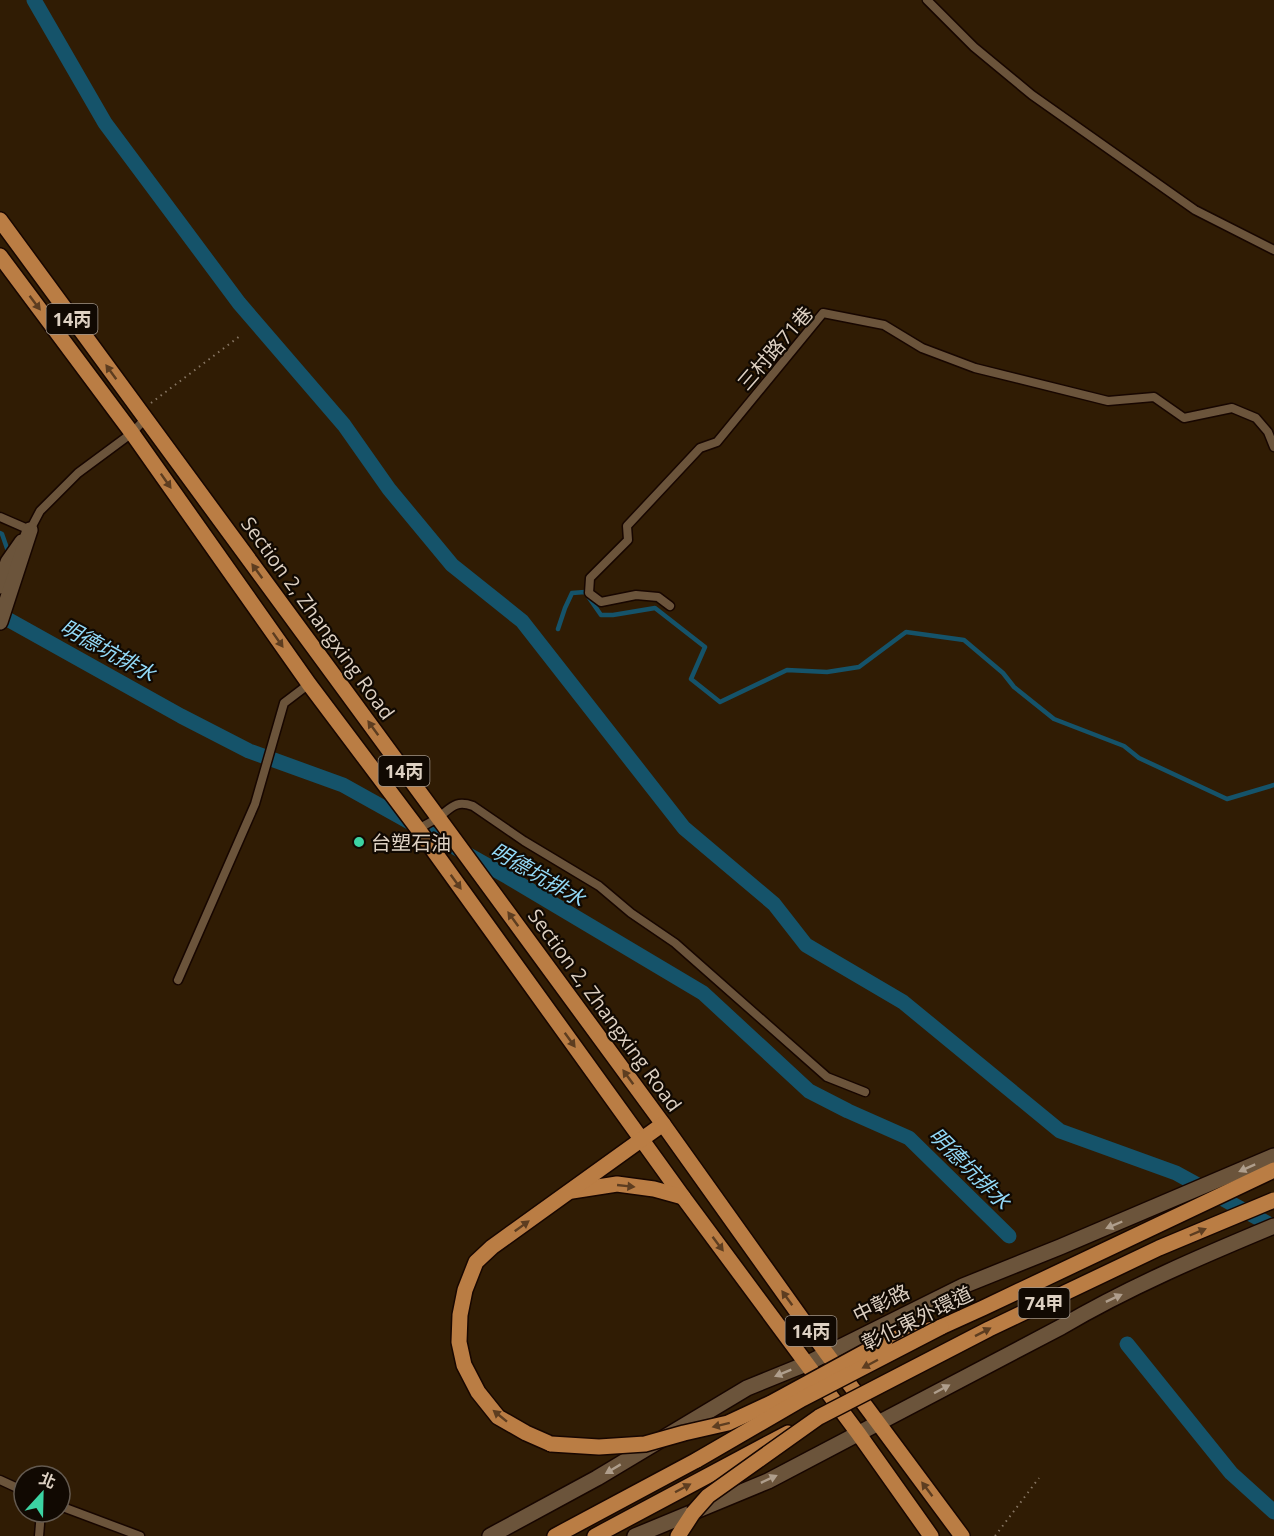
<svg xmlns="http://www.w3.org/2000/svg" width="1274" height="1536" font-family="'Open Sans','Noto Sans TC',sans-serif">
  <style>
    .lines { fill: none; stroke-linecap: round; stroke-linejoin: round }
    .stream { stroke: #15536a; stroke-width: 4.5 }
    .canal { stroke: #15536a; stroke-width: 15 }
    .lane-casing { stroke: #170600; stroke-width: 11 }
    .street-casing { stroke: #170600; stroke-width: 18 }
    .secondary-casing { stroke: #170600; stroke-width: 18 }
    .primary-casing { stroke: #170600; stroke-width: 18 }
    .path { stroke: #877663; stroke-width: 2; stroke-dasharray: 1.5 4.5; stroke-linecap: butt }
    .lane { stroke: #6b543b; stroke-width: 8 }
    .street { stroke: #6b543b; stroke-width: 15 }
    .secondary { stroke: #6b543b; stroke-width: 15 }
    .primary { stroke: #ba7d44; stroke-width: 15 }
    .primary-bridge-casing { stroke: #170600; stroke-width: 18; stroke-linecap: butt }
    .primary-bridge { stroke: #ba7d44; stroke-width: 15 }
    .oneway { fill: #5d3d20 }
    .oneway2 { fill: #af9e8c }
    .poi-dot { fill: #3cd4a3; stroke: #110902; stroke-width: 2 }
    .labels { text-anchor: middle; dominant-baseline: central; stroke-width: 4.5; stroke-linejoin: round; paint-order: stroke }
    .shield { fill: #110902; stroke: #a09488; stroke-width: 1.5 }
    .shield-label { font-size: 18px; font-weight: bold; fill: #ddd0c2 }
    .street-label { font-size: 20px; fill: #ddd0c2; stroke: #110902 }
    .poi-label { font-size: 20px; fill: #ddd0c2; stroke: #110902; text-anchor: start }
    .water-label { font-size: 21px; font-style: italic; fill: #93d9f7; stroke: #110902 }
  </style>
  <rect width="100%" height="100%" fill="#301c04"/>
  <g class="lines">
    <g class="stream">
      <path d="M0,533L2,534L9,554"/>
      <path d="M558,629L565,608L572,593L585,592L601,615H613L655,608L705,647L691,679L720,702L787,670L827,672L859,667L906,632L964,640L1003,673L1014,687L1054,719L1124,746L1139,758L1227,799L1274,785"/>
    </g>
    <g class="canal">
      <path d="M34,0L105,123L239,303L344,425L389,489L452,565L522,621L684,828L774,904L806,945L903,1002L1060,1131L1176,1173L1274,1227"/>
      <path d="M0,615L181,716L249,751L343,785L508,877L703,993L809,1091L848,1111L909,1138L1009,1236"/>
      <path d="M1127,1344L1231,1473L1274,1512"/>
    </g>
    <defs>
      <g id="lane">
        <path d="M927,0L974,47L1032,95L1195,210L1274,250"/>
        <path d="M0,517L30,530L40,511L78,473L132,433L145,419"/>
        <path d="M670,606L658,597L636,595L601,602L589,593L590,578L628,540L627,526L700,448L717,442L823,313L884,325L922,348L975,368L1108,401L1154,397L1184,418L1232,408L1256,418L1268,432L1274,447"/>
        <path d="M418,829C425,825 433,821 439,817C452,807 456,800 473,806L524,841L599,886L631,913L675,943L827,1077L865,1092"/>
        <path d="M178,980L255,804L284,703L309,684"/>
        <path d="M0,1480L24,1491"/>
        <path d="M60,1506L140,1536"/>
        <path d="M39,1536L41,1512"/>
      </g>
      <g id="street">
        <path d="M0,586L8,562L22,542"/>
        <path d="M0,622L30,530"/>
      </g>
      <g id="secondary">
        <path d="M490,1536L597,1478L747,1388L806,1364L963,1286L1060,1247L1274,1156"/>
        <path d="M635,1536L768,1481L1061,1327C1129,1287 1202,1256 1274,1226"/>
      </g>
      <g id="primary">
        <path d="M0,220L663,1124L827,1354L962,1536"/>
        <path d="M0,256L132,433L309,684L418,829L683,1197L858,1433L931,1536"/>
        <path d="M572,1191L617,1184L654,1189L683,1197"/>
        <path d="M885,1341L941,1327L983,1308L1274,1170"/>
        <path d="M551,1444L526,1433L498,1417L478,1392L464,1365L459,1342L460,1315L465,1290L476,1262L492,1247L663,1124"/>
        <path d="M555,1536L697,1460"/>
        <path d="M595,1536L788,1433"/>
        <path d="M678,1536L693,1513"/>
      </g>
    </defs>
    <use href="#lane" class="lane-casing"/>
    <use href="#street" class="street-casing"/>
    <use href="#secondary" class="secondary-casing"/>
    <use href="#primary" class="primary-casing"/>
    <g class="path">
      <path d="M151,403L240,336"/>
      <path d="M995,1536L1039,1478"/>
    </g>
    <use href="#lane" class="lane"/>
    <use href="#street" class="street"/>
    <use href="#secondary" class="secondary"/>
    <use href="#primary" class="primary"/>
    <defs>
      <g id="primary-bridge">
        <path d="M551,1444L599,1447L645,1444L684,1433L728,1423L771,1403L885,1341"/>
        <path d="M697,1460L802,1399L941,1327"/>
        <path d="M693,1513L708,1496L819,1417L989,1329L1159,1248L1274,1200"/>
      </g>
    </defs>
    <use href="#primary-bridge" class="primary-bridge-casing"/>
    <use href="#primary-bridge" class="primary-bridge"/>
  </g>
  <defs><path id="oneway-solid" d="M-6-.8H1V-3.2L6.5 0L1 3.2V.8H-6Z" transform="scale(1.5)"/></defs>
  <g class="oneway">
    <use href="#oneway-solid" transform="translate(35 303) rotate(53)"/>
    <use href="#oneway-solid" transform="translate(111 372) rotate(-126)"/>
    <use href="#oneway-solid" transform="translate(166 481) rotate(55)"/>
    <use href="#oneway-solid" transform="translate(257 571) rotate(-126)"/>
    <use href="#oneway-solid" transform="translate(278 640) rotate(55)"/>
    <use href="#oneway-solid" transform="translate(373 728) rotate(-126)"/>
    <use href="#oneway-solid" transform="translate(456 882) rotate(54)"/>
    <use href="#oneway-solid" transform="translate(513 919) rotate(-126)"/>
    <use href="#oneway-solid" transform="translate(570 1040) rotate(54)"/>
    <use href="#oneway-solid" transform="translate(628 1077) rotate(-126)"/>
    <use href="#oneway-solid" transform="translate(626 1186) rotate(6)"/>
    <use href="#oneway-solid" transform="translate(522 1226) rotate(-36)"/>
    <use href="#oneway-solid" transform="translate(1198 1232) rotate(-23)"/>
    <use href="#oneway-solid" transform="translate(718 1244) rotate(53)"/>
    <use href="#oneway-solid" transform="translate(787 1298) rotate(-126)"/>
    <use href="#oneway-solid" transform="translate(983 1332) rotate(-27)"/>
    <use href="#oneway-solid" transform="translate(870 1364) rotate(152)"/>
    <use href="#oneway-solid" transform="translate(500 1416) rotate(-141)"/>
    <use href="#oneway-solid" transform="translate(721 1425) rotate(166)"/>
    <use href="#oneway-solid" transform="translate(683 1488) rotate(-28)"/>
    <use href="#oneway-solid" transform="translate(927 1489) rotate(-127)"/>
  </g>
  <g class="oneway2">
    <use href="#oneway-solid" transform="translate(1247 1168) rotate(156)"/>
    <use href="#oneway-solid" transform="translate(1114 1225) rotate(157)"/>
    <use href="#oneway-solid" transform="translate(1114 1298) rotate(-25)"/>
    <use href="#oneway-solid" transform="translate(783 1373) rotate(158)"/>
    <use href="#oneway-solid" transform="translate(942 1389) rotate(-28)"/>
    <use href="#oneway-solid" transform="translate(613 1469) rotate(149)"/>
    <use href="#oneway-solid" transform="translate(769 1479) rotate(-25)"/>
  </g>
  <circle class="poi-dot" cx="359" cy="842" r="6"/>
  <g class="labels">
    <g class="shield">
      <rect x="46.5" y="304" width="51" height="30" rx="4.5"/>
      <rect x="378.5" y="756" width="51" height="30" rx="4.5"/>
      <rect x="1018.5" y="1288" width="51" height="30" rx="4.5"/>
      <rect x="785.5" y="1316" width="51" height="30" rx="4.5"/>
    </g>
    <g class="shield-label">
      <text x="72" y="319">14丙</text>
      <text x="404" y="771">14丙</text>
      <text x="1044" y="1303">74甲</text>
      <text x="811" y="1331">14丙</text>
    </g>
    <g class="street-label">
      <text transform="translate(775 348) rotate(-49)">三村路71巷</text>
      <text transform="translate(318 618) rotate(54)">Section 2, Zhangxing Road</text>
      <text transform="translate(605 1010) rotate(54)">Section 2, Zhangxing Road</text>
      <text transform="translate(881 1303) rotate(-26)">中彰路</text>
      <text transform="translate(917 1318) rotate(-26)">彰化東外環道</text>
    </g>
    <g class="poi-label">
      <text x="371" y="842">台塑石油</text>
    </g>
    <g class="water-label">
      <text transform="translate(108 650) rotate(29)">明德坑排水</text>
      <text transform="translate(538 874) rotate(30)">明德坑排水</text>
      <text transform="translate(970 1168) rotate(45)">明德坑排水</text>
    </g>
  </g>
  <g transform="translate(42 1494) rotate(22)"><circle r="28" fill="#110902" stroke="#63594f" stroke-width="1.5"/>
  <path d="M0-4.5L10 22L0 15L-10 22Z" fill="#3cd4a3"/>
  <text y="-9" font-size="16" font-weight="bold" text-anchor="middle" fill="#ddd0c2">北</text>
  </g>
</svg>
